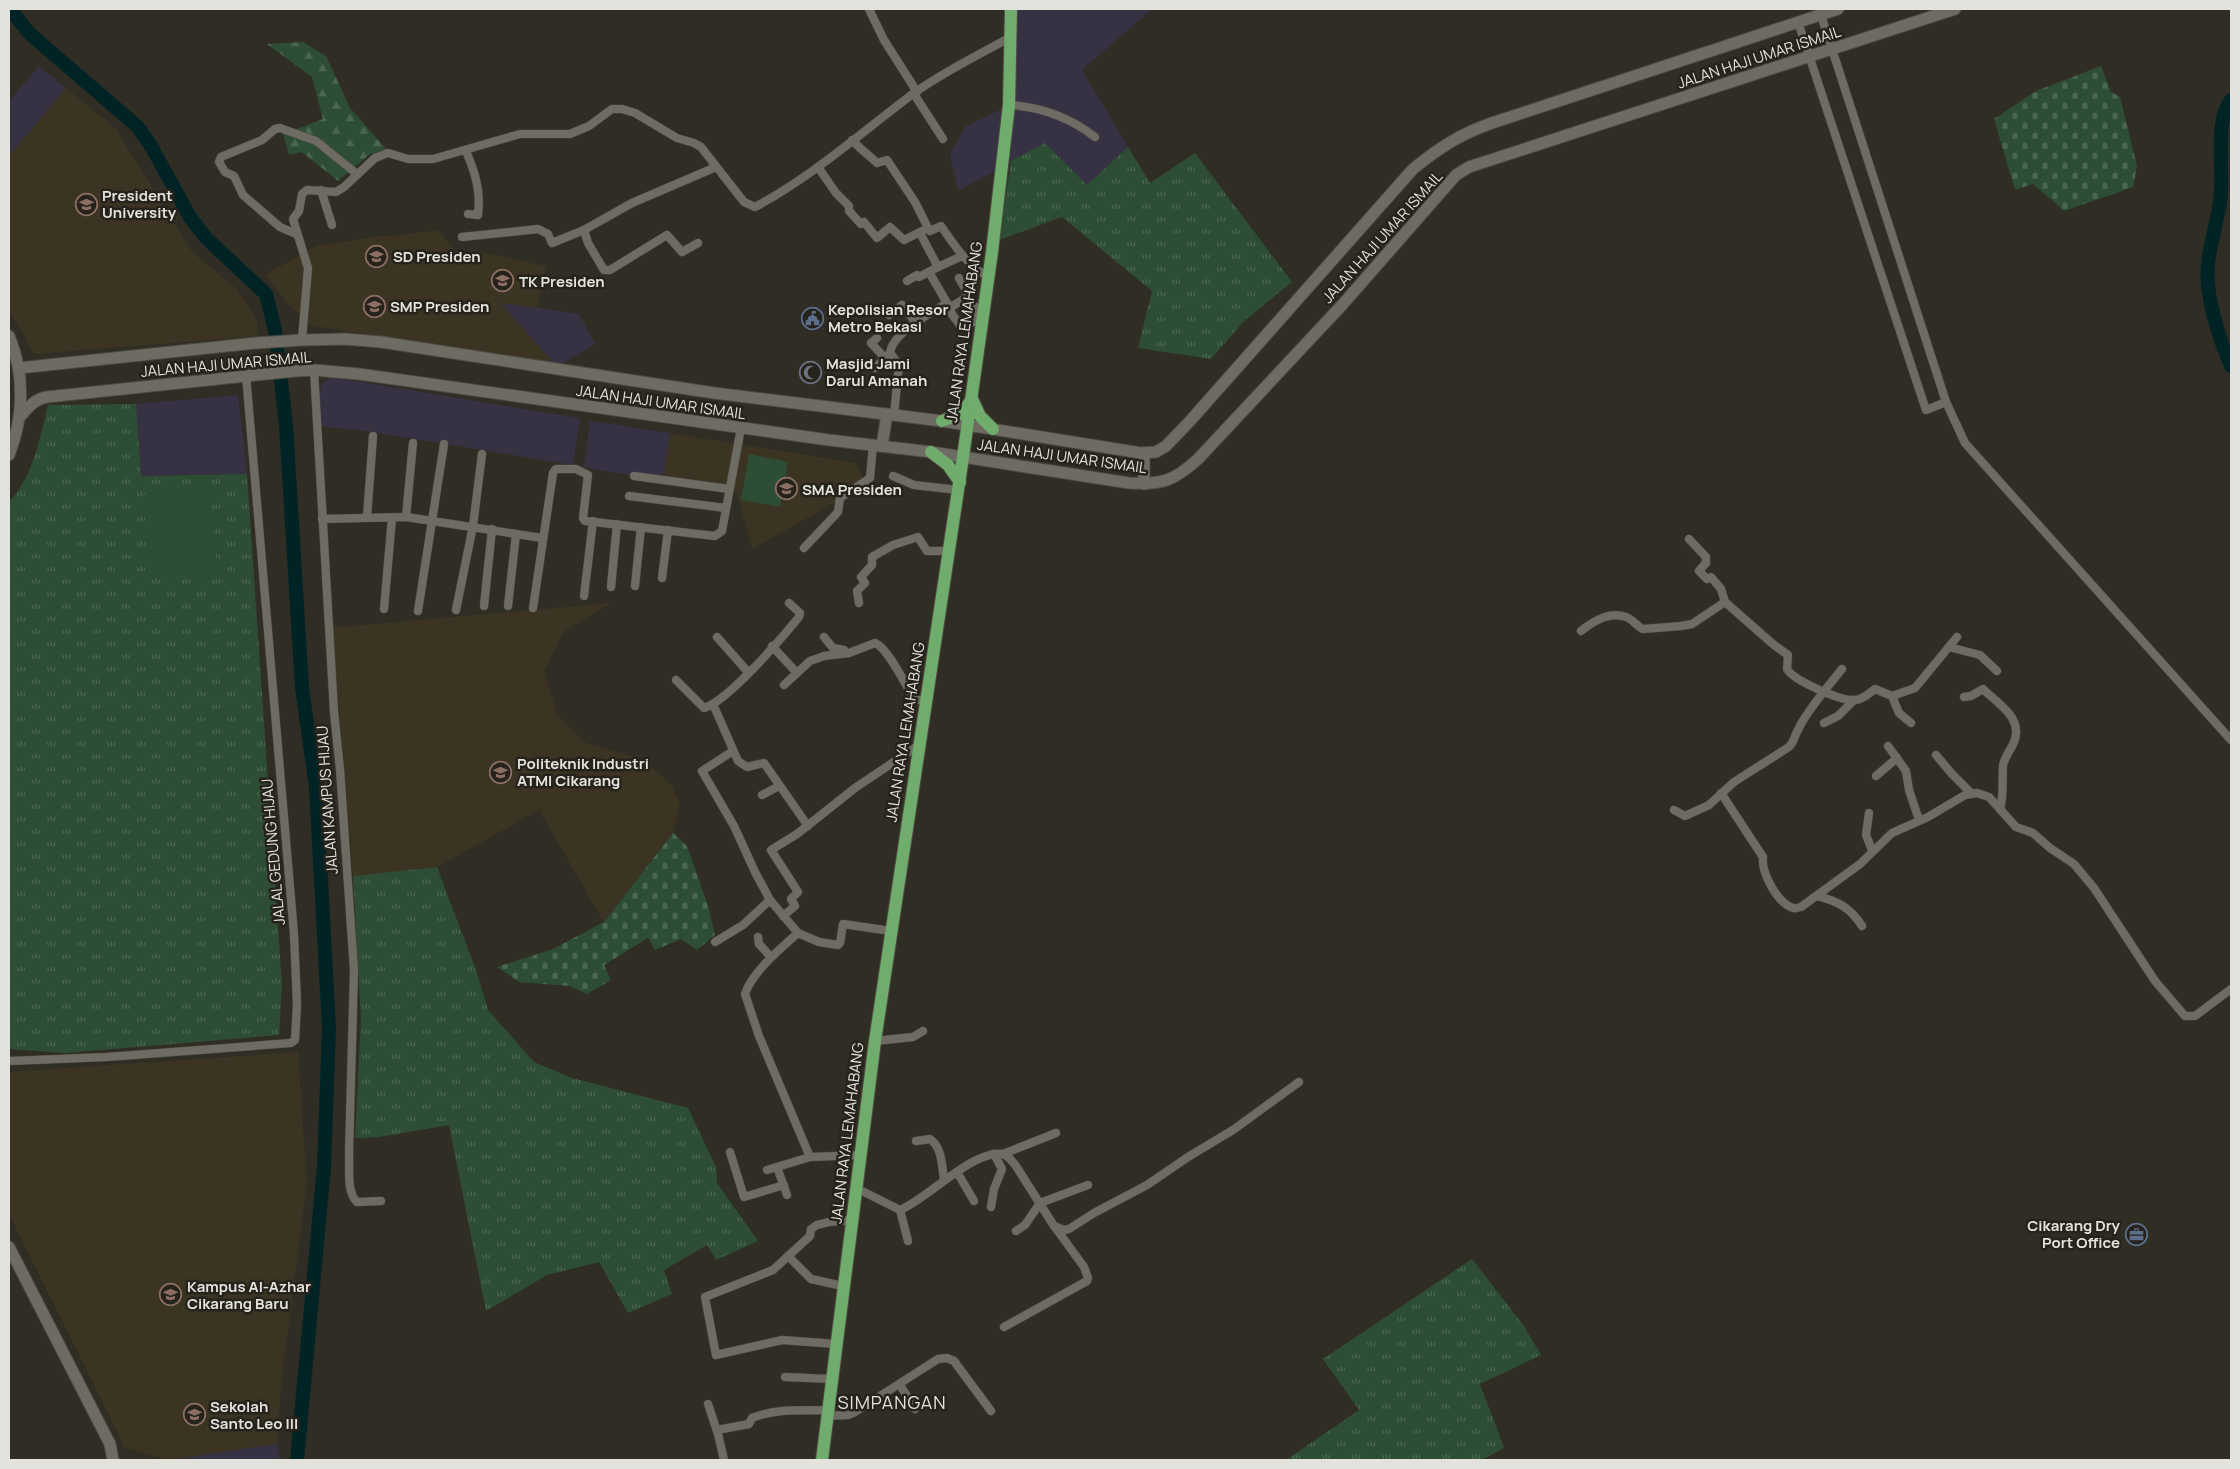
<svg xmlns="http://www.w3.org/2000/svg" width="2240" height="1469" font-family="Manrope,sans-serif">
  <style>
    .commercial { fill: #363243 }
    .education { fill: #3b3423 }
    .grass { fill: url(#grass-tufts) }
    .forest { fill: url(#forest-firs) }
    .cemetery { fill: url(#cemetery-stones) }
    .pitch { fill: #2d4e35 }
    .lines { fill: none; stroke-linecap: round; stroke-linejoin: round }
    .river { stroke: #002425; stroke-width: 14 }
    .street-casing { stroke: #4d4a44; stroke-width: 9 }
    .secondary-casing { stroke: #4d4a44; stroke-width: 13 }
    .primary-casing { stroke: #4d4a44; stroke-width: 14 }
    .street { stroke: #6e6b63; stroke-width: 8 }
    .secondary { stroke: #6e6b63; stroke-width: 11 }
    .primary { stroke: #70ac6b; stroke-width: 12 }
    .labels { text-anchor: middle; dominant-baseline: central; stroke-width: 5; stroke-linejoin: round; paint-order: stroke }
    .street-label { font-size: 15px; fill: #e4e2dd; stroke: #26231c }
    .poi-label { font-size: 15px; font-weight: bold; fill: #e4e2dd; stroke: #26231c; text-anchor: start }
    .quarter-label { font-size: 18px; letter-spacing: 1px; fill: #e4e2dd; stroke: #26231c }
  </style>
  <defs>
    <pattern id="grass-tufts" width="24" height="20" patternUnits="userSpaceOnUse" patternTransform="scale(1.25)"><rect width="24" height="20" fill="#2d4e35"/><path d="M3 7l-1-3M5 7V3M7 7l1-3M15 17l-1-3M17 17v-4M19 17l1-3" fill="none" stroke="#4b6752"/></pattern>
    <pattern id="forest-firs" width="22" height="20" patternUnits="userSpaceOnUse" patternTransform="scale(1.25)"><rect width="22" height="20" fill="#2d4e35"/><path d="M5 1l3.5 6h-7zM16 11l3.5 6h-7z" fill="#4b6752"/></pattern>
    <pattern id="cemetery-stones" width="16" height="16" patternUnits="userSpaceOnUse" patternTransform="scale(1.25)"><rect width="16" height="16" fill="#2d4e35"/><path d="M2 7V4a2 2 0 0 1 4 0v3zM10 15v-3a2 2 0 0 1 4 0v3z" fill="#4b6752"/></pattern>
  </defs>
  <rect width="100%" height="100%" fill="#302d25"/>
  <g class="commercial">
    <path d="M1006,9H1152L1082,70L1128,147L1087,185L1045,143L958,191L950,154L965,127L1002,109Z"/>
    <path d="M39,66L66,88L9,156V101Z"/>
    <path d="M461,296L579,314L595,344L557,367Z"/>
    <path d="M331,377L580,418L573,465L367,431L314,426L322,383Z"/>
    <path d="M238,395L247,474L141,476L136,404Z"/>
    <path d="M590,421L670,433L663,481L584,467Z"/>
    <path d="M277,1444L280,1460H168Z"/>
  </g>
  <g class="education">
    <path d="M66,88L116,129L192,252L237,289L257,320L258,336L35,354L9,311V156Z"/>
    <path d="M438,230L467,264L471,250L546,266L537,308L501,303L557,367L310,325L288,304L265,275L316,246L380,236H393Z"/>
    <path d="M670,433L856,463L866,485L752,549L737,493L663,481Z"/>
    <path d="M612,603L563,632L544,671L557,714L586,743L645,760L671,785L680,803L673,833L604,922L539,810L437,867L353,876L339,706L330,628Z"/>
    <path d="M298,1052L307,1183L282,1376L277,1444L168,1460L125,1448L9,1214V1072Z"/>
  </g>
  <g class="grass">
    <path d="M1045,143L1087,185L1128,147L1150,183L1195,153L1292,282L1243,322L1211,359L1138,348L1152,291L1062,217L999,240L1011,161Z"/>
    <path d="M136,404L141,476L247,474L282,985L279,1035L65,1053L9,1049V502C33,477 40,438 48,405Z"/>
    <path d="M437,867L477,973L488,1010L534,1062L572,1078L688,1108L716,1167L717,1183L758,1241L716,1260L707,1245L664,1270L672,1294L628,1313L599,1262L547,1275L486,1311L449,1125L379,1137L355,1138L361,1020L353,876Z"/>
    <path d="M1472,1259L1524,1326L1541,1355L1480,1384L1504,1448L1482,1460H1286L1359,1410L1323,1359Z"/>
  </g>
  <path class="forest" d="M303,42L326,56L350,108L387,150L370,154L338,181L302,152L289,155L283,134L323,119L312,77L267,44Z"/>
  <g class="cemetery">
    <path d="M2101,66L2111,92L2120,97L2137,166L2133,187L2064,211L2033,184L2015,190L1994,119L2036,91Z"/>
    <path d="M673,833L687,846L708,906L715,935L697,950L681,939L655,950L648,938L604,965L611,980L587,994L569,986L519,982L497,967L553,949L604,922Z"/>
  </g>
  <g class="pitch">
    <path d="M749,454L788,462L780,507L741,500Z"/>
    <path d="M208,486L218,572L153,579L144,494Z"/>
  </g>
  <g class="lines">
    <g class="river">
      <path d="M10,9L29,33L138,127L151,146L190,217L206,238L266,294L275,330L286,425L302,688L316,787L329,1028L324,1167L297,1460"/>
      <path d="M2231,100C2213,124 2225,172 2220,202C2216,230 2205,256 2208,285C2211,314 2220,340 2231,366"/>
    </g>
    <defs>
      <g id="street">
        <path d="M869,9L884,40L917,92"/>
        <path d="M1821,15L1946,402L1965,443L2231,740"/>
        <path d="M1798,22L1926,410L1946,402"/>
        <path d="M914,94L943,139"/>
        <path d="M1009,105C1042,107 1069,117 1095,137"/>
        <path d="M466,151C475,172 481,191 478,215L468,214"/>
        <path d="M818,167L836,193L849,206V211L861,224L864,222L877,238L890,227L904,240L928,228L915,202L887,160L877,163C869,155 860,149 852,140"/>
        <path d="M321,190L332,225"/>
        <path d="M928,228L930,231L941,226C955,246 966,264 988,277"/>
        <path d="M584,230L588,243L604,270H610L667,235L682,252L698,243"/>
        <path d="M920,233L938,267L962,256"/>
        <path d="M296,234L280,227L243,195L234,176L225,172L219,162L221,157L262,140L275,129L280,128L316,141L357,174"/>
        <path d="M462,237L538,229L548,234L552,243L584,230L632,203L716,167"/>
        <path d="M929,272L947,303"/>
        <path d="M959,278L967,292L966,302L976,307L974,322"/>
        <path d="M907,281L917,275L919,277L938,267"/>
        <path d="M951,307L967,297"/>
        <path d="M889,315L902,305L916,323"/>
        <path d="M877,338L871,343L885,358"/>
        <path d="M302,340L308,268L293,219L299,211L302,194L307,190L336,192L344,187L375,158L388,153L408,159H433L520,134H570L589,126L612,109H622L635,113L677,138L694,143L701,147L744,202L755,207C813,176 862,132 914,93C945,71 978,55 1011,37"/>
        <path d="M868,365L875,368L890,353"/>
        <path d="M314,370L334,712L340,769L354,970L349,1154C350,1167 346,1192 357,1202L381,1201"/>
        <path d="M894,415L899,365L890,353C892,333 931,313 947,303L951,307V313L960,325L982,319"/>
        <path d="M634,476L729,489"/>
        <path d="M893,476L914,485L958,490"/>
        <path d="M629,496L726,508"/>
        <path d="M367,517L373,436"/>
        <path d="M406,517L413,443"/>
        <path d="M322,519L406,517L542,538"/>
        <path d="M1689,539L1706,557V563L1699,571L1707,579L1711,577L1721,589L1725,602"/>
        <path d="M804,548L838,512L840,498L870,478L873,445"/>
        <path d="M662,578L668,530"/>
        <path d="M635,586L641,527"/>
        <path d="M611,587L617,524"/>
        <path d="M584,596L593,521"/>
        <path d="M859,603L857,591L865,583L861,577L872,565V557L893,545L918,537L927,551H948"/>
        <path d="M484,606L492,529"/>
        <path d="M508,606L516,534"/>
        <path d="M533,608L553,473L556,469H576L588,475L583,518L585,521L715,536L722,531L741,428"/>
        <path d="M384,609L392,518"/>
        <path d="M456,610L473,526L482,454"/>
        <path d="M418,611L444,444"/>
        <path d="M1581,631C1592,622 1610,611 1626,617C1633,619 1636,626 1643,629L1681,626L1692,624L1725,602L1774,645L1788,655L1787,669C1794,681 1841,701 1854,700C1863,700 1869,693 1875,689L1892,696L1915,688L1957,637"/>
        <path d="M717,637L748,672"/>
        <path d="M824,637L833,648L844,650"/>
        <path d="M772,646L797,673"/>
        <path d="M1949,647L1980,655L1997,671"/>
        <path d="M676,680L704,708C728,701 781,639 799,617L800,613L789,603"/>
        <path d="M784,685L810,661L824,656L849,653L875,643C888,648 905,684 913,697L916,700H926"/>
        <path d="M1892,696L1899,713L1911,723"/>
        <path d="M1964,697L1971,696L1983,689C1997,703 2024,718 2014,742C2011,750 2004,757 2003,766C2002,781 2004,794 2000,809"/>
        <path d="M713,704L738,761L747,767L764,763L808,826"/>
        <path d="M1824,723L1838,716L1854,700"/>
        <path d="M1888,746L1906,771L1909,790L1919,820"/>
        <path d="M733,751L702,771L734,826L755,872L770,900L798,933C781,948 752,972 745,994L759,1036L810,1157"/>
        <path d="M1936,755L1952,774L1971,793"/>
        <path d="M1876,776L1897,758"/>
        <path d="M1721,793L1763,857C1761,872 1777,903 1793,908C1796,909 1799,907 1801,907L1860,864L1892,833L1928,817L1965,795L1977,793L1989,797L2016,827L2033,833L2050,848L2074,864L2094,888L2155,981L2185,1016H2195L2231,989"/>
        <path d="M762,795L779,786"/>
        <path d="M1674,810L1685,816L1709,805L1734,782L1789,747C1795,741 1794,736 1798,730C1805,713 1830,684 1842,669"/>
        <path d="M1869,813L1866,835L1872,850"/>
        <path d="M1817,896C1837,901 1850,907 1862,926"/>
        <path d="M783,916L795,906L791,899L798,892L771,850L797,834L855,788L919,745"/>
        <path d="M798,933L819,942L838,945L840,943L843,924L891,931"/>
        <path d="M758,937L759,944L771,957"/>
        <path d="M715,942L743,925L770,900"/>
        <path d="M875,1041L913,1037L923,1031"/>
        <path d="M9,1061L107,1057L291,1043L295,1040L297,1004L294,934L246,375"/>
        <path d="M916,1141L930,1139C942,1147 942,1166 944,1180"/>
        <path d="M730,1152L744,1197L784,1185"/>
        <path d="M1003,1154L1056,1133"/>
        <path d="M777,1167L787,1195"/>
        <path d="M767,1170L810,1157L860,1155"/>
        <path d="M957,1172L974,1201"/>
        <path d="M856,1188L900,1210C926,1200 974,1149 1002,1154C1008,1155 1012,1161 1016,1166L1054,1226L1064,1230L1069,1229L1094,1213L1147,1185L1188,1157L1233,1130L1299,1082"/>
        <path d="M991,1207L994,1189L1002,1169L994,1154"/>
        <path d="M900,1210L908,1241"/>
        <path d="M1016,1231L1025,1225L1040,1203L1088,1185"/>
        <path d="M788,1256L811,1279L843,1286"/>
        <path d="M1004,1327L1087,1281L1088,1278L1084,1267L1055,1227"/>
        <path d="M836,1344L782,1340L716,1355L705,1297L773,1270L810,1236L811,1229L817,1225L829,1222L852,1220"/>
        <path d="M785,1377L831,1379"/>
        <path d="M900,1385L915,1409"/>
        <path d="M708,1404L718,1434L724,1460"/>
        <path d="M826,1416L848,1415L855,1412L938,1359L947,1358L954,1361L991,1411"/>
        <path d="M717,1430L749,1424L752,1418C776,1408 802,1411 827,1410"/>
      </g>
      <g id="secondary">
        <path d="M9,336C25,374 24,417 9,455"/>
        <path d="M19,368L256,343L302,340L345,339L381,342L714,393L942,421L1141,453L1156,452L1166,446L1190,421L1413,169C1439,148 1460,134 1492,123L1838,9"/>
        <path d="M20,417C28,407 35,399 47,397L295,371L314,370L359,374L829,440L931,452L1129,483C1162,485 1174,481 1198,459L1343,304L1456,175L1469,167L1955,9"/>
        <path d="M882,446L887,414"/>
        <path d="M1144,484V453"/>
        <path d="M9,1247L110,1444L113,1460"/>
      </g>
      <g id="primary">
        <path d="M972,399L980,416L993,429"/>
        <path d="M942,421L960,414L972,400"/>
        <path d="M931,452L948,465L960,482"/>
        <path d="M822,1460L875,1041L963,457L992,252L1009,105L1011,9"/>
      </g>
    </defs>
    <use href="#street" class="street-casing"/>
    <use href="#secondary" class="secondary-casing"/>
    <use href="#primary" class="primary-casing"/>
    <use href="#street" class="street"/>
    <use href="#secondary" class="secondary"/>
    <use href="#primary" class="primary"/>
  </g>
  <defs>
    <symbol id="university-ring" viewBox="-11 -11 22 22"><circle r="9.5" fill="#26231c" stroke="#8d6e63" stroke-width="1.5"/><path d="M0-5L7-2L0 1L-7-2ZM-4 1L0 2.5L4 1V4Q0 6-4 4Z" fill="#8d6e63"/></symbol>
    <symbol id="school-ring" viewBox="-11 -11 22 22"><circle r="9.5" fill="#26231c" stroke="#8d6e63" stroke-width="1.5"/><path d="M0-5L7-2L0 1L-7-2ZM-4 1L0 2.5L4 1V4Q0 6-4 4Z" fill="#8d6e63"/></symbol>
    <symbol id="civic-ring" viewBox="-11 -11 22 22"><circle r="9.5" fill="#26231c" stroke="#5c6f8a" stroke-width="1.5"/><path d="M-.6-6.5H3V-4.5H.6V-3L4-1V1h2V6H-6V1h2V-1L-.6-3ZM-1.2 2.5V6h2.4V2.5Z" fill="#5c6f8a"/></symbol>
    <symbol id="mosque-ring" viewBox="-11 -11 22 22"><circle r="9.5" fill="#26231c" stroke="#6b7280" stroke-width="1.5"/><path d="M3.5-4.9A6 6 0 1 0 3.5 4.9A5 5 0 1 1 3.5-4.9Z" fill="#6b7280"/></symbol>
    <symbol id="office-ring" viewBox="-11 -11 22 22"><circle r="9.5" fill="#26231c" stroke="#5c6f8a" stroke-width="1.5"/><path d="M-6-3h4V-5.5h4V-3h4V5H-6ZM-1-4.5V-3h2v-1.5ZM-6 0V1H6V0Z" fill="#5c6f8a"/></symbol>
  </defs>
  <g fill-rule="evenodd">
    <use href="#university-ring" x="74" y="192" width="25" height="25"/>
    <use href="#school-ring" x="364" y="244" width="25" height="25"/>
    <use href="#school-ring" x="490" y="268" width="25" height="25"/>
    <use href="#school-ring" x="362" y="294" width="25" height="25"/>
    <use href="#civic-ring" x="800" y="306" width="25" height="25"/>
    <use href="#mosque-ring" x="798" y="360" width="25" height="25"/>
    <use href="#school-ring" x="774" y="476" width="25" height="25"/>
    <use href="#university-ring" x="488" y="760" width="25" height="25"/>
    <use href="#office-ring" x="2124" y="1222" width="25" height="25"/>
    <use href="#school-ring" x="158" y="1282" width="25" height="25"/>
    <use href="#school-ring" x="182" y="1402" width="25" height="25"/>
  </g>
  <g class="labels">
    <g class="street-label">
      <text transform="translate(1759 57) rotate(-18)">JALAN HAJI UMAR ISMAIL</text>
      <text transform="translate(1382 237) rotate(-48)">JALAN HAJI UMAR ISMAIL</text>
      <text transform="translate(964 332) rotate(-82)">JALAN RAYA LEMAHABANG</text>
      <text transform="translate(226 364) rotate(-5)">JALAN HAJI UMAR ISMAIL</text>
      <text transform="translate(661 402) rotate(8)">JALAN HAJI UMAR ISMAIL</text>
      <text transform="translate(1062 456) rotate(8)">JALAN HAJI UMAR ISMAIL</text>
      <text transform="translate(905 732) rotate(-81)">JALAN RAYA LEMAHABANG</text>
      <text transform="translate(327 800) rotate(-94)">JALAN KAMPUS HIJAU</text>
      <text transform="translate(273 852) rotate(-95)">JALAL GEDUNG HIJAU</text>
      <text transform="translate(847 1133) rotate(-83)">JALAN RAYA LEMAHABANG</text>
    </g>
    <g class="poi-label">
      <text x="102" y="195">President<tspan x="102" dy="17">University</tspan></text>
      <text x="393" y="256">SD Presiden</text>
      <text x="519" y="281">TK Presiden</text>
      <text x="390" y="306">SMP Presiden</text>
      <text x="828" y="309">Kepolisian Resor<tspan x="828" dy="17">Metro Bekasi</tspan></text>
      <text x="826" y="363">Masjid Jami<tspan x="826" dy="17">Darul Amanah</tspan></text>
      <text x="802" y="489">SMA Presiden</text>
      <text x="517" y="763">Politeknik Industri<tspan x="517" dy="17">ATMI Cikarang</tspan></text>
      <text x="2120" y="1225" text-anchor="end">Cikarang Dry<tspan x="2120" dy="17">Port Office</tspan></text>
      <text x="187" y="1286">Kampus Al-Azhar<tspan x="187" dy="17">Cikarang Baru</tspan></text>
      <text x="210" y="1406">Sekolah<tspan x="210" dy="17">Santo Leo III</tspan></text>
    </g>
    <g class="quarter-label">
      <text x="892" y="1402">SIMPANGAN</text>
    </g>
  </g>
  <rect width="2240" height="1469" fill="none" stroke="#e4e2dd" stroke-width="20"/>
</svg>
